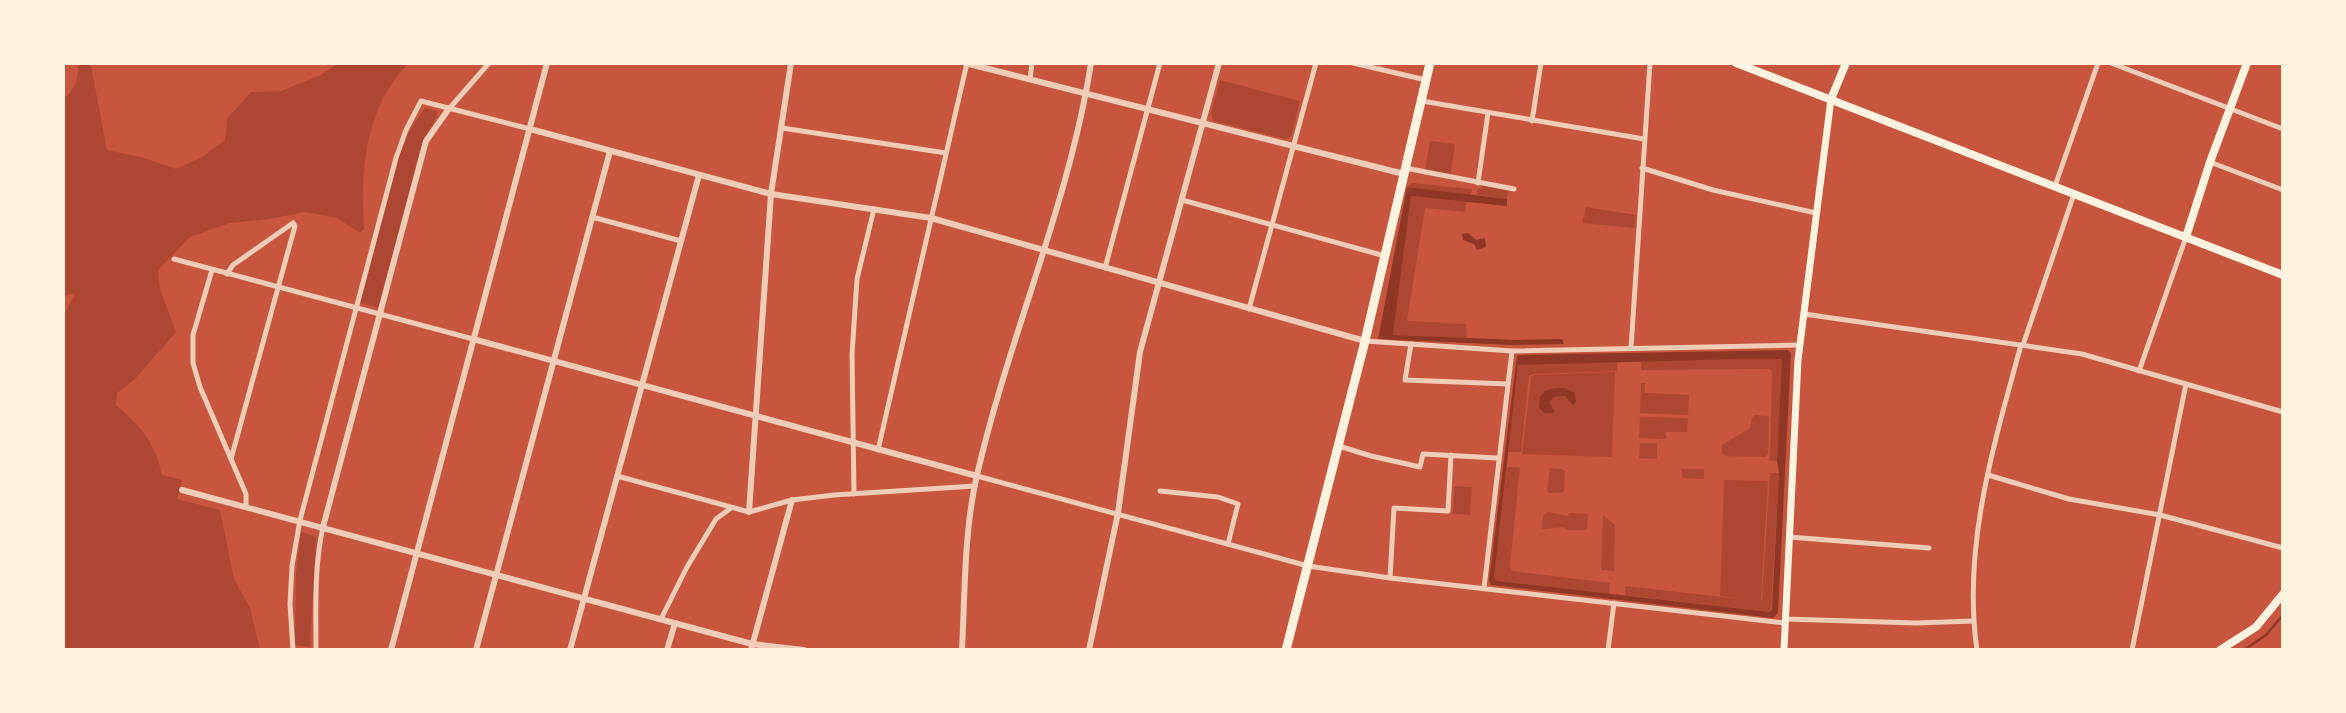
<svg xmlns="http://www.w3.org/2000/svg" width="2346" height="713" font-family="Barlow,sans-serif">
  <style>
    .green { fill: #ae4732 }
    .water { fill: #8f3625; fill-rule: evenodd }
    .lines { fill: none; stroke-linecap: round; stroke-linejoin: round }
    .stream { stroke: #8f3625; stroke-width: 2.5 }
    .minor { stroke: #f1ccb7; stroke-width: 5 }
    .tertiary { stroke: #f1ccb7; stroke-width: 6 }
    .secondary { stroke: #fff3e0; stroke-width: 7 }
    .primary { stroke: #fff3e0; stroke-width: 8 }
    .trunk { stroke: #fff3e0; stroke-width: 9 }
  </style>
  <rect width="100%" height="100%" fill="#c8553d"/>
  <g class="green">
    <path d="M78,63H86L91,66L107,150L144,158L176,169L204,156L225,140L227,119L251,92L281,91L321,75L338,63H409C365,107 360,170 364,229L360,233L337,218L305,212L269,219L230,223L190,237L158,270L160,289L176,332L134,380L117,393L116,405C140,426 155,442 162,475L182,480L177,499L220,510L234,579L250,608L260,650H63V316L76,293L63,296V99C75,91 79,77 78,63Z"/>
    <path d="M1220,80L1300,101L1291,137L1285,139L1213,121L1211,113Z"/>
    <path d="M425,108L436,111L437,116L424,139L379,308L360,303L402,147L410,130Z"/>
    <path d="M1430,141L1455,144L1451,174L1425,170Z"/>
    <path d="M1412,183L1472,189L1471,195L1407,187Z"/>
    <path d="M1482,185L1508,190L1507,199L1477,195V189H1481Z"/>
    <path d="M1411,196L1466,202L1465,212L1425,208L1407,321L1466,324L1467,338L1393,335Z"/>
    <path d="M1586,207L1636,215L1635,228L1582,223Z"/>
    <path d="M1740,359H1782L1777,461L1768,460L1770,457L1772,371L1770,369L1641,370V361Z"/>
    <path d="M1617,362V371L1534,374L1529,376L1521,452H1508L1518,364Z"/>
    <path d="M1615,372L1612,457L1522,454L1531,377L1534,375Z"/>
    <path d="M1641,383H1645V393L1689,395L1688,415L1640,413Z"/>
    <path d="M1755,415L1767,416L1769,418L1768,454L1765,457L1725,456L1722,453V445L1750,428L1752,418Z"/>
    <path d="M1640,417L1688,418L1687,432H1666V439L1639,438Z"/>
    <path d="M1640,443H1657V459L1639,458Z"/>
    <path d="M1507,467H1520L1510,566L1512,571L1610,583L1609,594L1497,581L1494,578Z"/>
    <path d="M1550,468L1562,469L1565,471L1564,491L1561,493H1549L1547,490Z"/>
    <path d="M1682,469H1704V479L1682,478Z"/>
    <path d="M1770,473H1779L1771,612L1625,595V586L1749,600L1720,596L1724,480L1768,481L1761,599L1758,601L1762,600Z"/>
    <path d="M1454,486L1472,487L1470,515L1453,514Z"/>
    <path d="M1548,512L1567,516L1570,513L1588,514L1587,530H1565L1564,527L1542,529L1543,516Z"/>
    <path d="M1603,515L1615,525L1614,571L1601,570Z"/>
    <path d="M301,532L316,537L310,647L295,645L296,573Z"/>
  </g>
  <g class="water">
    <path d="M1407,187L1507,199V206L1411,196L1393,335L1517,340L1562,339L1564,344L1513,345L1378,339Z"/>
    <path d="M1468,233L1476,240L1485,238L1486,247L1477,250L1474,244L1463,240L1462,234Z"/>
    <path d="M1787,350L1791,353L1778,613L1773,618L1491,585L1489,580L1517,355ZM1740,359H1782L1777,461L1779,473L1772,610L1770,612L1497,581L1494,578L1518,365Z"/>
    <path d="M1556,388H1564L1575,393L1576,402L1573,405L1565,396L1554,397L1549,402L1554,411L1553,413H1544L1539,407L1540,397L1545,391Z"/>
  </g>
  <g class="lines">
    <path class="stream" d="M2244,650L2266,635L2283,615"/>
    <g class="minor">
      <path d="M1353,63L1426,80"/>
      <path d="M2111,63L2283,129"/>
      <path d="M1030,79L1032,63"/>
      <path d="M1422,101L1644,139"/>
      <path d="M448,110L489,63"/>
      <path d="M1532,121L1541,63"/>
      <path d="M782,128L946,153"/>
      <path d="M2210,162L2283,190"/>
      <path d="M1405,168L1514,189"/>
      <path d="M1642,168L1713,190L1816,213"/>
      <path d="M1478,183L1488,113"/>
      <path d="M2055,186L2098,63"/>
      <path d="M1182,200L1385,256"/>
      <path d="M592,217L681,241"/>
      <path d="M174,259L473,339"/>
      <path d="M1105,268L1160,63"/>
      <path d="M212,270L193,335V363L200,387L246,494V506"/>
      <path d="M227,274L233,265L293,223L295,226L231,459"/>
      <path d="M1249,309L1316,63"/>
      <path d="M1804,314L2082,354L2283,412"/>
      <path d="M1365,341L1512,351L1799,345"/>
      <path d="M1411,344L1405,380L1508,384"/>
      <path d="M2023,345L2074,194"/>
      <path d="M1631,348L1650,63"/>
      <path d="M2139,371L2186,237"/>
      <path d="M1339,446L1371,456L1420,467L1423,454L1497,458"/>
      <path d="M878,450L967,63"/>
      <path d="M1988,475L2069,499L2160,515L2283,548"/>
      <path d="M617,476L749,512L792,500L834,495L975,486"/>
      <path d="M977,476L1308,566L1390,578L1785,623"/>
      <path d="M1160,491L1218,497L1238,504L1228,544"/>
      <path d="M854,494L852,354L857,279L874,209"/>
      <path d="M1789,537L1929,548"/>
      <path d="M1390,578L1394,508L1448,511L1451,455"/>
      <path d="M1484,588L1512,351"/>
      <path d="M661,619L687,567L716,519L731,508"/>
      <path d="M1785,619L1916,623L1973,621"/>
      <path d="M293,650L290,604L292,566L300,520L396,158L406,130L421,101L530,129"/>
      <path d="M316,650C316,609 314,567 323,527"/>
      <path d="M1608,650L1614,603"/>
      <path d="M1977,650C1962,547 1994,444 2021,345"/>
      <path d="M2132,650L2186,384"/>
    </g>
    <g class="tertiary">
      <path d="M965,63L1404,174"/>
      <path d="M530,129L771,194L931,218L1365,341"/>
      <path d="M473,339L977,476"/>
      <path d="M182,490L752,644L804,650"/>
      <path d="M749,512L771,194L791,63"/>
      <path d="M323,527L426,141L448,110"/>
      <path d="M391,650L547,63"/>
      <path d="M476,650L610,151"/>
      <path d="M570,650L699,175"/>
      <path d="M667,650L675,623"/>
      <path d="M751,650L792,500"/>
      <path d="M962,650C965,592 964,531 977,475C1009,336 1069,204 1091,63"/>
      <path d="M1089,650L1118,513L1140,352L1219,63"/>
    </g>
    <path class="secondary" d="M1784,650L1798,360L1831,99"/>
    <g class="primary">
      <path d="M1736,63L2283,275"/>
      <path d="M1831,99L1846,63"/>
      <path d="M2186,237L2210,162L2247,63"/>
      <path d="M2220,650L2256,627L2283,594"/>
    </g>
    <path class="trunk" d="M1286,650L1365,341L1430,63"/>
  </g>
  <rect width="2346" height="713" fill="none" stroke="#fff3e0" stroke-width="130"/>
</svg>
